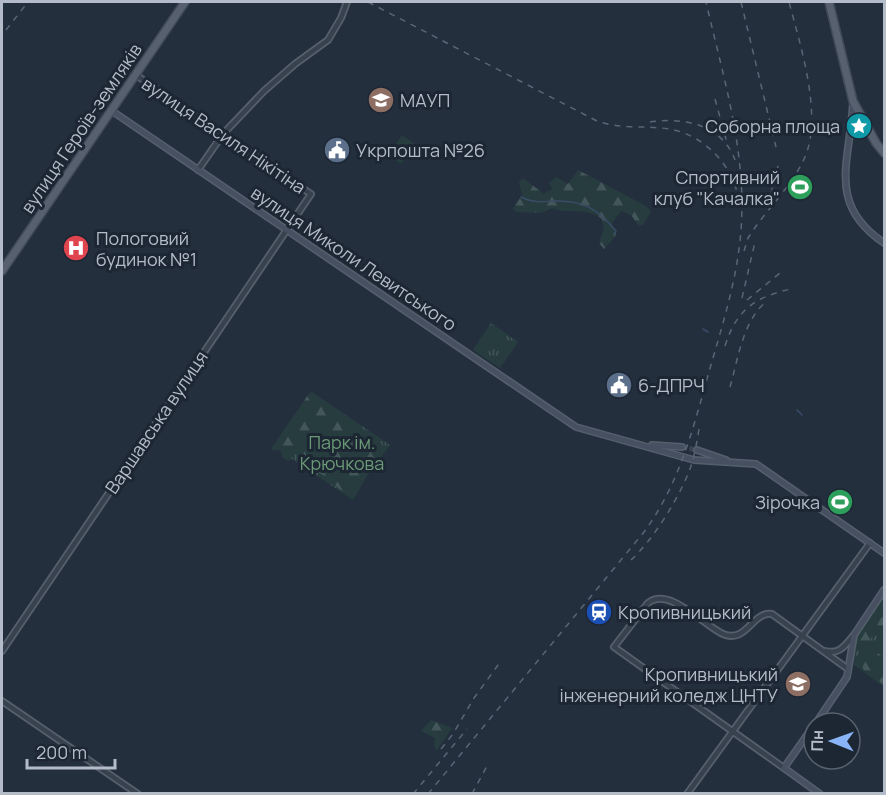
<svg xmlns="http://www.w3.org/2000/svg" width="886" height="795" font-family="Manrope,sans-serif">
  <style>
    .grass { fill: url(#grass-tufts) }
    .forest { fill: url(#forest-firs) }
    .pitch { fill: #263c3f }
    .lines { fill: none; stroke-linecap: round; stroke-linejoin: round }
    .stream { stroke: #394c67; stroke-width: 1.5 }
    .secondary-tunnel { stroke: #3a4453; stroke-width: 5; stroke-dasharray: 5 2.5; stroke-linecap: butt }
    .tertiary-casing { stroke: #565f6c; stroke-width: 8 }
    .secondary-casing { stroke: #565f6c; stroke-width: 8 }
    .primary-casing { stroke: #414a57; stroke-width: 10 }
    .tertiary { stroke: #38414e; stroke-width: 4.5 }
    .secondary { stroke: #465061; stroke-width: 5 }
    .primary { stroke: #56606e; stroke-width: 7 }
    .rail { stroke: #5a6575; stroke-width: 1.5; stroke-dasharray: 6 6; stroke-linecap: butt }
    .labels { text-anchor: middle; dominant-baseline: central; stroke-width: 6; stroke-linejoin: round; paint-order: stroke }
    .poi-label { font-size: 18px; fill: #b4bcc9; stroke: #1d2633; text-anchor: start }
    .street-label { font-size: 18px; fill: #b4bcc9; stroke: #1d2633 }
    .park-label { font-size: 18px; fill: #6b9a76; stroke: #1d2633 }
  </style>
  <defs>
    <pattern id="grass-tufts" width="24" height="20" patternUnits="userSpaceOnUse" patternTransform="scale(1.5)"><rect width="24" height="20" fill="#263c3f"/><path d="M3 7l-1-3M5 7V3M7 7l1-3M15 17l-1-3M17 17v-4M19 17l1-3" fill="none" stroke="#435659"/></pattern>
    <pattern id="forest-firs" width="22" height="20" patternUnits="userSpaceOnUse" patternTransform="scale(1.5)"><rect width="22" height="20" fill="#263c3f"/><path d="M5 1l3.5 6h-7zM16 11l3.5 6h-7z" fill="#435659"/></pattern>
  </defs>
  <rect width="100%" height="100%" fill="#242f3e"/>
  <g class="grass">
    <path d="M491,323L518,342L500,368L473,350Z"/>
    <path d="M312,392L390,445L367,476L353,500L274,447Z"/>
    <path d="M884,596V687L854,665L856,638Z"/>
  </g>
  <g class="forest">
    <path d="M578,170L646,206L651,211L644,224L639,226L631,215L621,211L612,223L616,236L604,249L599,243L604,229L602,219C586,206 569,215 552,208L541,213L516,212L513,209L522,195L519,182L523,178L544,194L552,189L549,183L556,177L568,184Z"/>
    <path d="M310,392L379,440L384,447L383,454L375,464L359,458L355,461L354,466L364,475C363,484 356,495 345,492C340,491 337,486 333,483C322,474 309,465 296,460L300,454L294,452L290,461L283,458L280,449L274,451L271,449Z"/>
    <path d="M884,603V625C876,629 869,639 868,648L872,653H878L884,658V685L863,669L862,654L865,649L859,646L861,636Z"/>
    <path d="M431,720L452,728L436,751L434,744L435,738L421,731Z"/>
  </g>
  <path class="pitch" d="M402,135L415,144L401,164L388,155Z"/>
  <g class="lines">
    <g class="stream">
      <path d="M521,197C532,203 541,202 554,201C583,200 598,209 616,231L615,234"/>
      <path d="M703,329L708,332"/>
      <path d="M797,410L802,415"/>
    </g>
    <path class="secondary-tunnel" d="M682,447L697,450"/>
    <defs>
      <g id="tertiary">
        <path d="M198,170L223,134L264,91L295,64L328,40L341,18L347,2"/>
        <path d="M2,651L311,194L136,75"/>
        <path d="M825,651C840,655 845,645 854,635"/>
        <path d="M2,701L138,794"/>
        <path d="M784,768L614,647L648,603C669,586 703,625 723,634C747,644 752,611 772,614L848,669"/>
        <path d="M687,794L870,543"/>
      </g>
      <g id="secondary">
        <path d="M853,101C851,160 825,203 884,243"/>
        <path d="M112,111L576,427L694,460L756,464L884,553"/>
        <path d="M652,445L682,447"/>
        <path d="M697,450L726,460"/>
        <path d="M816,723L847,677L854,635L884,590"/>
        <path d="M814,725L784,768L820,794"/>
      </g>
      <g id="primary">
        <path d="M829,2L853,101L876,143L884,153"/>
        <path d="M2,271L185,2"/>
      </g>
    </defs>
    <use href="#tertiary" class="tertiary-casing"/>
    <use href="#secondary" class="secondary-casing"/>
    <use href="#primary" class="primary-casing"/>
    <use href="#tertiary" class="tertiary"/>
    <use href="#secondary" class="secondary"/>
    <use href="#primary" class="primary"/>
    <g class="rail">
      <path d="M368,2L595,120C619,130 644,125 669,129C701,134 729,161 737,192"/>
      <path d="M741,2L776,147"/>
      <path d="M6,30L28,2"/>
      <path d="M715,99L727,143"/>
      <path d="M650,122C683,117 722,124 735,160"/>
      <path d="M768,205L778,166"/>
      <path d="M744,251L748,238L754,229C771,205 793,184 805,157C823,115 800,44 789,2"/>
      <path d="M742,298L755,242"/>
      <path d="M747,300L780,273"/>
      <path d="M725,346C736,310 755,297 791,289"/>
      <path d="M730,387C738,359 743,320 767,301"/>
      <path d="M631,560C654,539 681,495 691,466C695,454 697,441 699,429"/>
      <path d="M441,749L453,734L474,698L501,661"/>
      <path d="M413,794L467,729"/>
      <path d="M428,794L644,532C676,489 691,437 705,386C719,335 737,284 741,230C747,153 723,76 706,2"/>
      <path d="M472,794L488,764"/>
    </g>
  </g>
  <defs>
    <symbol id="university-disc" viewBox="-11 -11 22 22"><circle r="9.5" fill="#8d6e63" stroke="#1d2633"/><path d="M0-5L7-2L0 1L-7-2ZM-4 1L0 2.5L4 1V4Q0 6-4 4Z" fill="#fff"/></symbol>
    <symbol id="sight-disc" viewBox="-11 -11 22 22"><circle r="9.5" fill="#0f9aa8" stroke="#1d2633"/><path d="M0-6L1.8-2.2L6-1.7L2.9 1.2L3.7 5.4L0 3.3L-3.7 5.4L-2.9 1.2L-6-1.7L-1.8-2.2Z" fill="#fff"/></symbol>
    <symbol id="civic-disc" viewBox="-11 -11 22 22"><circle r="9.5" fill="#5c6f8a" stroke="#1d2633"/><path d="M-.6-6.5H3V-4.5H.6V-3L4-1V1h2V6H-6V1h2V-1L-.6-3ZM-1.2 2.5V6h2.4V2.5Z" fill="#fff"/></symbol>
    <symbol id="stadium-disc" viewBox="-11 -11 22 22"><circle r="9.5" fill="#2e9e5b" stroke="#1d2633"/><path d="M0-5a6.5 5 0 1 0 0 10a6.5 5 0 1 0 0-10ZM-3.5-1.8h7v3.6h-7Z" fill="#fff"/></symbol>
    <symbol id="hospital-disc" viewBox="-11 -11 22 22"><circle r="9.5" fill="#e0444e" stroke="#1d2633"/><path d="M-5-5h3v3.5h4V-5h3V5h-3V1.5h-4V5h-3Z" fill="#fff"/></symbol>
    <symbol id="station-disc" viewBox="-11 -11 22 22"><circle r="9.5" fill="#1a4fb4" stroke="#1d2633"/><path d="M-3-6H3Q5-6 5-4V2Q5 4 3 4L4.5 6H3L1.5 4h-3L-3 6H-4.5L-3 4Q-5 4-5 2V-4Q-5-6-3-6ZM-3.5-4v3h7v-3ZM-3.5 1v1.5H-2V1ZM2 1v1.5H3.5V1Z" fill="#fff"/></symbol>
  </defs>
  <g fill-rule="evenodd">
    <use href="#university-disc" x="366" y="85" width="30" height="30"/>
    <use href="#sight-disc" x="844" y="111" width="30" height="30"/>
    <use href="#civic-disc" x="322" y="135" width="30" height="30"/>
    <use href="#stadium-disc" x="785" y="172" width="30" height="30"/>
    <use href="#hospital-disc" x="61" y="233" width="30" height="30"/>
    <use href="#civic-disc" x="604" y="370" width="30" height="30"/>
    <use href="#stadium-disc" x="825" y="487" width="30" height="30"/>
    <use href="#station-disc" x="584" y="597" width="30" height="30"/>
    <use href="#university-disc" x="783" y="669" width="30" height="30"/>
  </g>
  <g class="labels">
    <g class="poi-label">
      <text x="400" y="100">МАУП</text>
      <text x="840" y="126" text-anchor="end">Соборна площа</text>
      <text x="356" y="150">Укрпошта №26</text>
      <text x="780" y="177" text-anchor="end">Спортивний<tspan x="780" dy="21">клуб "Качалка"</tspan></text>
      <text x="96" y="238">Пологовий<tspan x="96" dy="21">будинок №1</tspan></text>
      <text x="638" y="385">6-ДПРЧ</text>
      <text x="820" y="502" text-anchor="end">Зірочка</text>
      <text x="618" y="612">Кропивницький</text>
      <text x="778" y="674" text-anchor="end">Кропивницький<tspan x="778" dy="21">інженерний коледж ЦНТУ</tspan></text>
    </g>
    <g class="street-label">
      <text transform="translate(81 128) rotate(-56)">вулиця Героїв-земляків</text>
      <text transform="translate(224 135) rotate(34)">вулиця Василя Нікітіна</text>
      <text transform="translate(354 258) rotate(34)">вулиця Миколи Левитського</text>
      <text transform="translate(156 422) rotate(-56)">Варшавська вулиця</text>
    </g>
    <g class="park-label">
      <text x="342" y="442">Парк ім.<tspan x="342" dy="21">Крючкова</tspan></text>
    </g>
  </g>
  <rect width="886" height="795" fill="none" stroke="#b4bcc9" stroke-width="6"/>
  <g transform="translate(832 741) rotate(271)"><circle r="28" fill="#1d2633" stroke="#59626f" stroke-width="1.5"/>
  <path d="M0-4.5L10 22L0 15L-10 22Z" fill="#8ab4f8"/>
  <text y="-9" font-size="16" font-weight="bold" text-anchor="middle" fill="#b4bcc9">Пн</text>
  </g>
  <path d="M27 759v9h88v-9" fill="none" stroke="#b4bcc9" stroke-width="3"/>
  <text x="36" y="759" font-size="18" fill="#b4bcc9" stroke="#1d2633" stroke-width="4.5" paint-order="stroke">200 m</text>
</svg>
